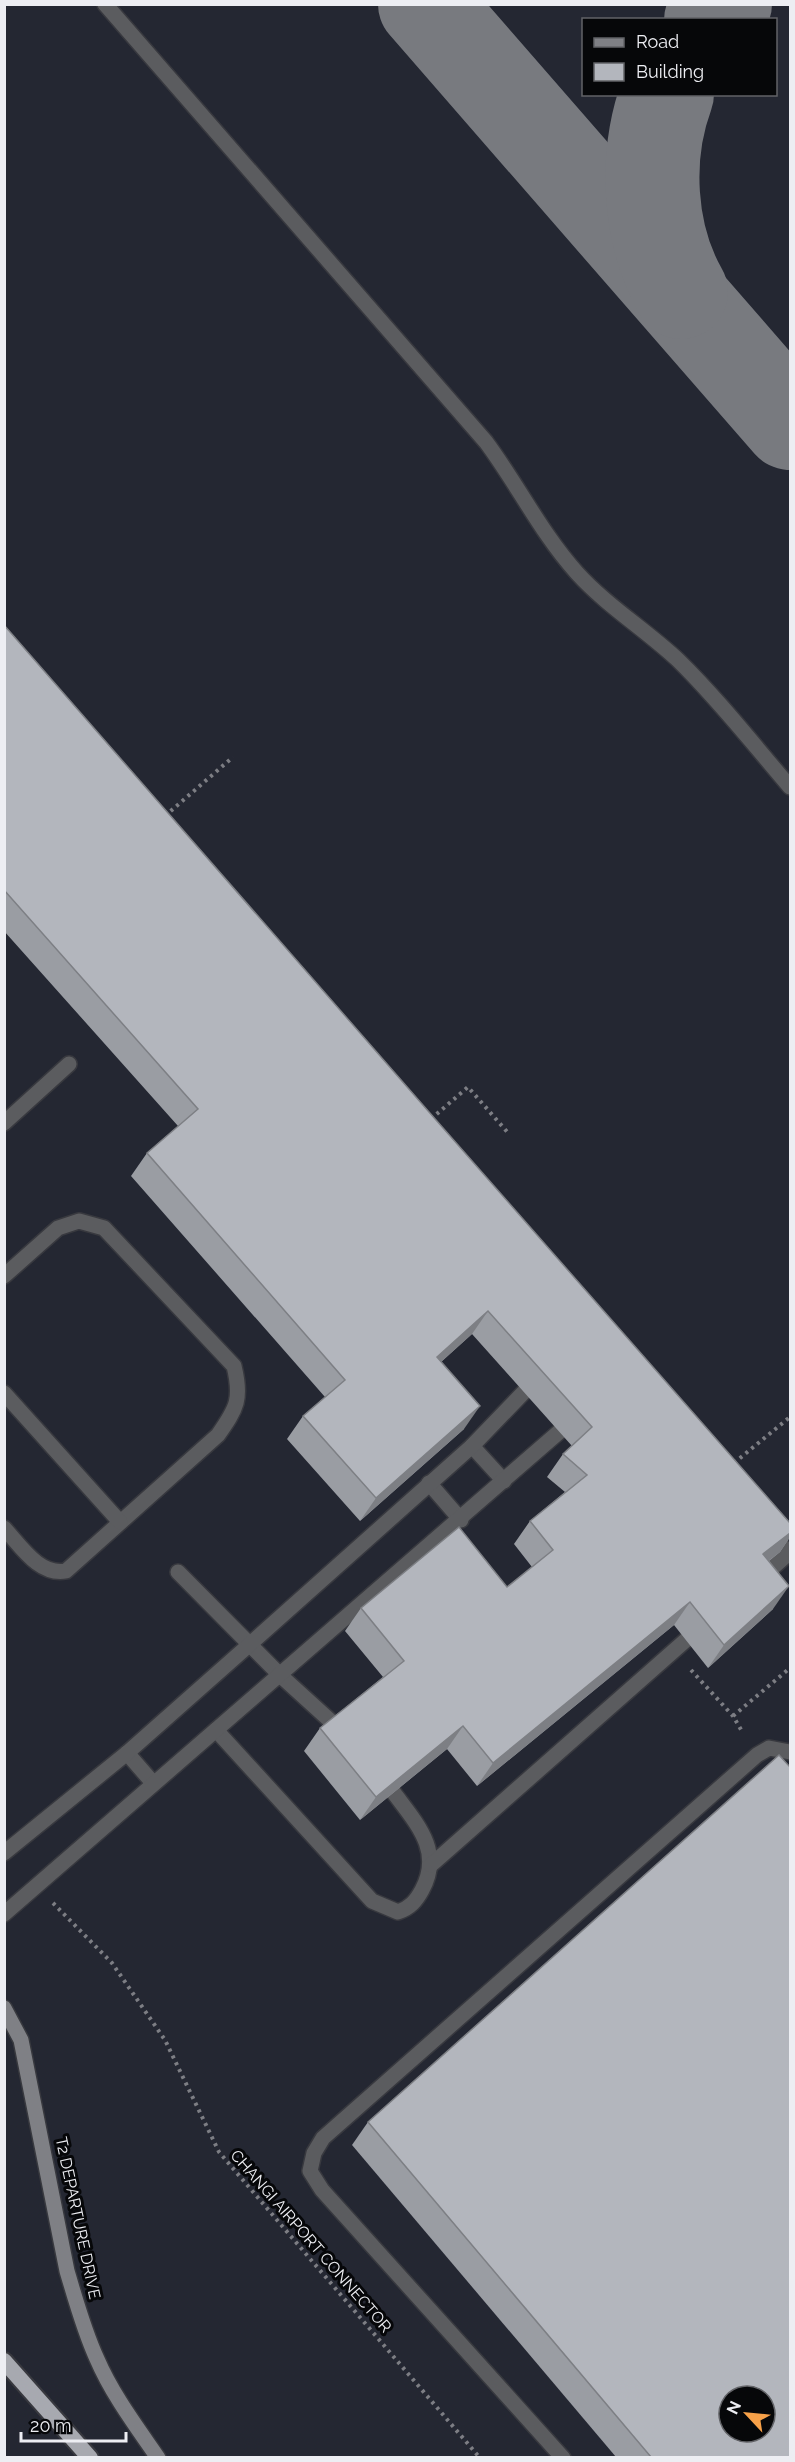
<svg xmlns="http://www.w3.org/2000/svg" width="795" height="2462" font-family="Raleway,sans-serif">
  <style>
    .built { fill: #242732; fill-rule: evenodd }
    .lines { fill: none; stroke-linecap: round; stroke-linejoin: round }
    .taxiway { stroke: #787a7f; stroke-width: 94 }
    .service-casing { stroke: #38393f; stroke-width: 18 }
    .secondary-casing { stroke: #38393f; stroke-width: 18 }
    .trunk-casing { stroke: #38393f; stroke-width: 20 }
    .path { stroke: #7d7e84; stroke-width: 4; stroke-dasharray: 3 4.5; stroke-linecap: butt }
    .service { stroke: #5b5c5f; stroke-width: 15 }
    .secondary { stroke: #7f8085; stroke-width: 15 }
    .trunk { stroke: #a7a9b0; stroke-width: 16 }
    .path-bridge { stroke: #7d7e84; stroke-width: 4; stroke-dasharray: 3 4.5; stroke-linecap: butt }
    .wall { fill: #9a9da3 }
    .shaded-wall { fill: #7d7f84 }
    .building { fill: #b3b6bd; stroke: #7d7f84; stroke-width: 1.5; fill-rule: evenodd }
    .labels { text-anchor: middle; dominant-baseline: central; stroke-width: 6; stroke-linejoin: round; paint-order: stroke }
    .street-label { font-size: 16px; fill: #edeef3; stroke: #060709 }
  </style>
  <rect width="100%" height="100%" fill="#1a1c22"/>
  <path class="built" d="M5,5H790V2457L5,2458ZM584,20H776V94H584ZM729,2396H765V2432H729Z"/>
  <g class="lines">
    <g class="taxiway">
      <path d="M425,4L790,423"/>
      <path d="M711,20L725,4"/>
      <path d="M667,94C644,156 648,234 681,292"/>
    </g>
    <defs>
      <g id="service">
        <path d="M105,4L486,442C518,485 541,533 577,573C607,606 646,630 678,660C718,699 754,745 790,787"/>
        <path d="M4,1123L69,1064"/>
        <path d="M4,1276L58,1228L79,1221L104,1228L234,1366C242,1399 237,1408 218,1435L66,1571C39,1576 21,1546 4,1528"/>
        <path d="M4,1393L120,1522"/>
        <path d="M472,1446L504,1481"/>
        <path d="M429,1483L461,1520"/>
        <path d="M771,1533L790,1555"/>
        <path d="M178,1572L281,1676L336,1726"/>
        <path d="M760,1579L789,1553"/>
        <path d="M216,1730L372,1901L398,1912C410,1908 416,1901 422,1890C443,1851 417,1824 394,1793"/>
        <path d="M127,1753L153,1783"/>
        <path d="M4,1853L127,1753L249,1645L472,1446L524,1392"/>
        <path d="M431,1865L686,1640"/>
        <path d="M4,1914L559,1432"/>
        <path d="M563,2458L322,2190L310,2171L314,2153L323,2138L757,1755L769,1748L790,1752"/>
      </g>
      <path id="secondary" d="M4,2008L21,2040L67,2271C76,2301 84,2331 97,2359C112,2394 136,2426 158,2458"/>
      <path id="trunk" d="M4,2361L90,2458"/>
    </defs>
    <use href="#service" class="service-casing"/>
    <use href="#secondary" class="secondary-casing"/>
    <use href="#trunk" class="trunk-casing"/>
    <g class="path">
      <path d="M691,1670L733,1716L743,1733"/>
      <path d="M733,1716L790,1668"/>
      <path d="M53,1903L112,1963L165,2040L219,2152L480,2458"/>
    </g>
    <use href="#service" class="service"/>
    <use href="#secondary" class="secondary"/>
    <use href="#trunk" class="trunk"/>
    <g class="path-bridge">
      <path d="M165,816L233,757"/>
      <path d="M431,1119L468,1087L509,1134"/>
      <path d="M734,1463L790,1417"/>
    </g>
  </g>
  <g class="wall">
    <path d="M4,625L429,1112L790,1523V1537L780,1552L769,1561L773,1609L708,1668L674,1625L477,1786L447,1749L360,1820L304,1751L320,1728L383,1677L345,1631L361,1608L507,1587L532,1567L514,1544L530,1521L565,1492L547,1477L563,1454L572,1446L472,1334L441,1362L464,1429L360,1521L287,1439L303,1416L325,1397L131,1176L147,1153L178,1126L4,931Z"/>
    <path d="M368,2122L790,2457H616L352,2145Z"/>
  </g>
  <g class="shaded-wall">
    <path d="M488,1311L472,1334L421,1380L437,1357Z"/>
    <path d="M480,1406L464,1429L360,1521L376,1498Z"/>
    <path d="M790,1533V1537L780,1552L747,1577L763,1554Z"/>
    <path d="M789,1586L773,1609L708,1668L724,1645Z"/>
    <path d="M690,1602L674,1625L477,1786L493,1763Z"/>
    <path d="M463,1726L447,1749L360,1820L376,1797Z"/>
  </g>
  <g class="building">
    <path d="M4,625L429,1112L790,1523V1533L763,1554L789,1586L724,1645L690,1602L493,1763L463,1726L376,1797L320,1728L404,1661L361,1608L459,1527L507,1587L553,1550L530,1521L587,1475L563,1454L592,1427L488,1311L437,1357L480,1406L376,1498L303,1416L345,1380L147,1153L198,1109L4,890Z"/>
    <path d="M779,1755L790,1767V2457H651L368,2122ZM729,2396H765V2432H729Z"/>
  </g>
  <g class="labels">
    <g class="street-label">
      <text transform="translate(78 2218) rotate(78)">T2 DEPARTURE DRIVE</text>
      <text transform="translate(311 2241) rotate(49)">CHANGI AIRPORT CONNECTOR</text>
    </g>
  </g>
  <rect width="795" height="2462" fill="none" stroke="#edeef3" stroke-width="12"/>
  <rect x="582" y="18" width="195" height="78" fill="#060709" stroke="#626367" stroke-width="1.5"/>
  <rect x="594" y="38" width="30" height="9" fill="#7f8085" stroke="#626367" stroke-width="1.5"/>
  <text x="636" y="48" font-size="18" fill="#edeef3">Road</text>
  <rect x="594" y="63" width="30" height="18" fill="#b3b6bd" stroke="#626367" stroke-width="1.5"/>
  <text x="636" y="78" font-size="18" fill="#edeef3">Building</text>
  <g transform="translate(747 2414) rotate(296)"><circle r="28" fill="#060709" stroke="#626367" stroke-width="1.5"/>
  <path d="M0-4.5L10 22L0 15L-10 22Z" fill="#f7a149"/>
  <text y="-9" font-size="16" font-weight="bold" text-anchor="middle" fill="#edeef3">N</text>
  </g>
  <path d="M21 2432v9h105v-9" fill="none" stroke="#edeef3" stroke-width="3"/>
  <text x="30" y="2432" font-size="18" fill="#edeef3" stroke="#060709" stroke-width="4.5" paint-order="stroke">20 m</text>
</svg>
